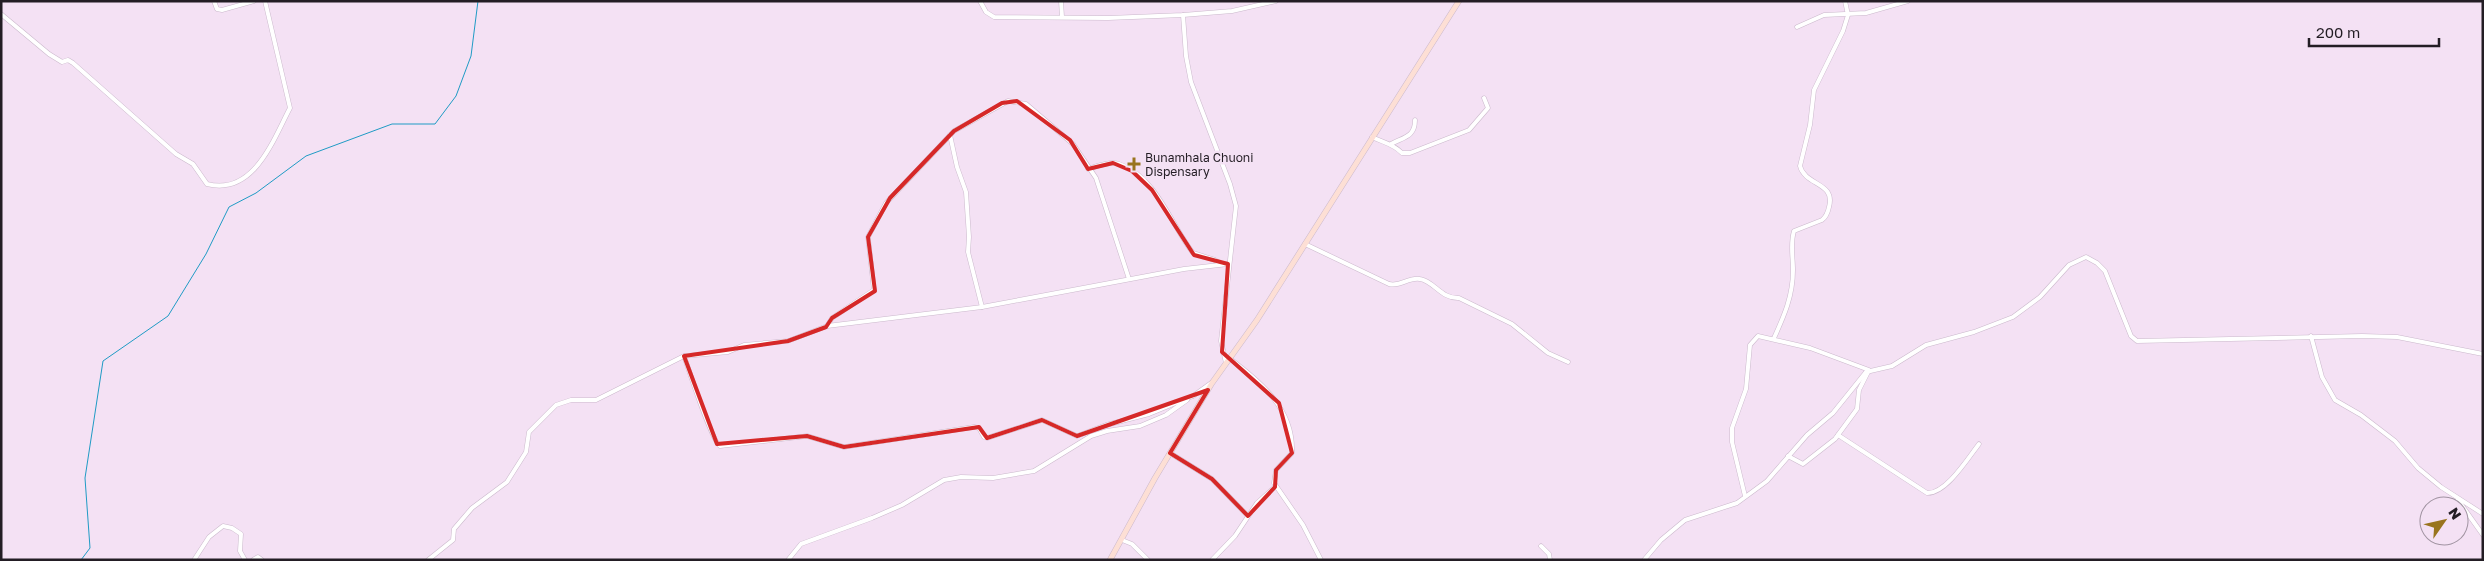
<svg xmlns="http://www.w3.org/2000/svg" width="2484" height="561" font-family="'Golos Text',sans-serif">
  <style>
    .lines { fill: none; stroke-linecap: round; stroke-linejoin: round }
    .stream { stroke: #1f9bc5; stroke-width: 1 }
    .street-casing { stroke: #cbb9cc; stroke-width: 5 }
    .secondary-casing { stroke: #cbb9cc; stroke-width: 6 }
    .street { stroke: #fff; stroke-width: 4 }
    .secondary { stroke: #fddfd5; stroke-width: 5 }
    .marked { fill: none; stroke: #d62828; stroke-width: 4; stroke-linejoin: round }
    .poi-dot { fill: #99741e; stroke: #f4e1f4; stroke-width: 2 }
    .labels { text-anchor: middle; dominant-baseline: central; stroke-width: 5; stroke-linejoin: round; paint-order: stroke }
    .poi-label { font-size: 12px; fill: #231d24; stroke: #f4e1f4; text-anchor: start }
  </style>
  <rect width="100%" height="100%" fill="#f4e1f4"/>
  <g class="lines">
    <path class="stream" d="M81,560L90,548L85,478L103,361L168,316L206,254L229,207L256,193L306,156L392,124H435L456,96L471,56L478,1"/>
    <defs>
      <g id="street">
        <path d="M214,1L217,9L222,10L254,1"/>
        <path d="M980,1L986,12L994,17L1108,18L1183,15L1232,11L1276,1"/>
        <path d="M1061,1L1062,17"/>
        <path d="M1,14L49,54L62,62L68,60L73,63L176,154L193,164L207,184C254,196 273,140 290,108L265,1"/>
        <path d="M1183,15L1186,56L1191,82L1230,184L1236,206L1221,341L1226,363"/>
        <path d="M1797,27L1824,15L1866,13L1908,1"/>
        <path d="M950,135L957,167L966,192L969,237L968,252L982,307"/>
        <path d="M1372,137C1384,143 1392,143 1402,153H1410L1469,130L1488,108L1484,98"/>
        <path d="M1391,144C1404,137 1415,137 1415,120"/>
        <path d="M1088,169C1097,166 1110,161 1119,164C1156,176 1171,225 1193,253L1215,260L1221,264"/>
        <path d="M1305,244L1389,284C1401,287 1408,277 1420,279C1434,281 1441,299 1459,298L1512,324L1548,353L1568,362"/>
        <path d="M827,326L832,318L874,290L868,237L886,203L954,131L1008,101L1026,104L1073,144L1096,178L1129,279"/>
        <path d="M2311,336L2322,377L2335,400L2361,415L2395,441L2418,468L2441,487L2483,514"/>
        <path d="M1774,338C1784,316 1793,296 1793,270C1793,257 1790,244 1794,231L1822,220C1826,217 1828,212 1829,207C1836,182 1805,186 1800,166L1810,125L1814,90L1843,31L1848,15L1845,1"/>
        <path d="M684,356C689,370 712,442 720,446L807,436L844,447L974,427L979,428L984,437L987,438L1042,420L1077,436L1106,425L1149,414L1193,396"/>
        <path d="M1229,358C1261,382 1294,409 1292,453L1276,470L1274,483L1303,525L1321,560"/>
        <path d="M1193,396L1211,383"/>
        <path d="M1838,435L1927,493C1946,494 1968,458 1979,444"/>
        <path d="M1170,453L1212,479L1248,516"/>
        <path d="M1745,496L1732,442V428L1746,389L1750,345L1758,336L1810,348L1869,370L1859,390L1857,409L1835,439L1803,464L1788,456"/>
        <path d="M2458,500L2483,535"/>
        <path d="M1122,540L1132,544L1148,560"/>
        <path d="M1541,546L1549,554L1550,560"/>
        <path d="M194,560L209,537L223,526L232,528L241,534L240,551L245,560"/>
        <path d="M253,560L258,557L262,560"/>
        <path d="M428,560L453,540L454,529L472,508L507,482L526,452L529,432L556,405L571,400H596L684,356L728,352L744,345L788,341L827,326L982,307L1184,269L1228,264"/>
        <path d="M788,560L801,544L872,518L902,505L944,480L961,477L993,478L1034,471L1091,436L1107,431L1140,426L1166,415L1187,400"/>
        <path d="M1212,560L1235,536L1257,503L1275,487"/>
        <path d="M1644,560L1661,540L1685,520L1737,503L1767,481L1807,435L1833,413L1866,372L1892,366L1926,345L1974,332L2013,317L2040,297L2069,265L2086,257L2097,263L2105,271L2131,336L2137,341L2362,336L2397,337L2483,354"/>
      </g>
      <path id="secondary" d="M1110,560L1155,478L1212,383L1257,320L1459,1"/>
    </defs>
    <use href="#street" class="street-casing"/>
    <use href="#secondary" class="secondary-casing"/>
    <use href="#street" class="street"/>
    <use href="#secondary" class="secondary"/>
  </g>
  <path class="marked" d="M1017,101L1070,140L1088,169L1113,163L1132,171L1152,190L1194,255L1228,264L1222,352L1279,403L1292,453L1276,470L1275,487L1248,516L1212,479L1170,453L1208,390L1077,436L1042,420L987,438L979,427L844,447L807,436L717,444L684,356L788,341L826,327L832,318L875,291L868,237L890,198L954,131L1002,103Z"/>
  <path class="poi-dot" d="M1131.5 156.5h5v5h5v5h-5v5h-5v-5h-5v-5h5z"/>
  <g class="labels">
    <g class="poi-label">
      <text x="1145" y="157">Bunamhala Chuoni<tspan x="1145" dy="14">Dispensary</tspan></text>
    </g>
  </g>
  <rect width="2484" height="561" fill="none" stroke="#231d24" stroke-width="5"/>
  <g transform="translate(2444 521) rotate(56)"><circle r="24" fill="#f4e1f4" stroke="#a093a1"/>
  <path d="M0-4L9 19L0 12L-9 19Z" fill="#99741e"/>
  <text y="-8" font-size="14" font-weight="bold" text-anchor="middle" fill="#231d24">N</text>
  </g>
  <path d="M2309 38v8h130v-8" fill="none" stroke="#231d24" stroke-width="2.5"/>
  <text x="2316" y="38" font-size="15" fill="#231d24" stroke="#f4e1f4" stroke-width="4" paint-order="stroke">200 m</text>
</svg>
